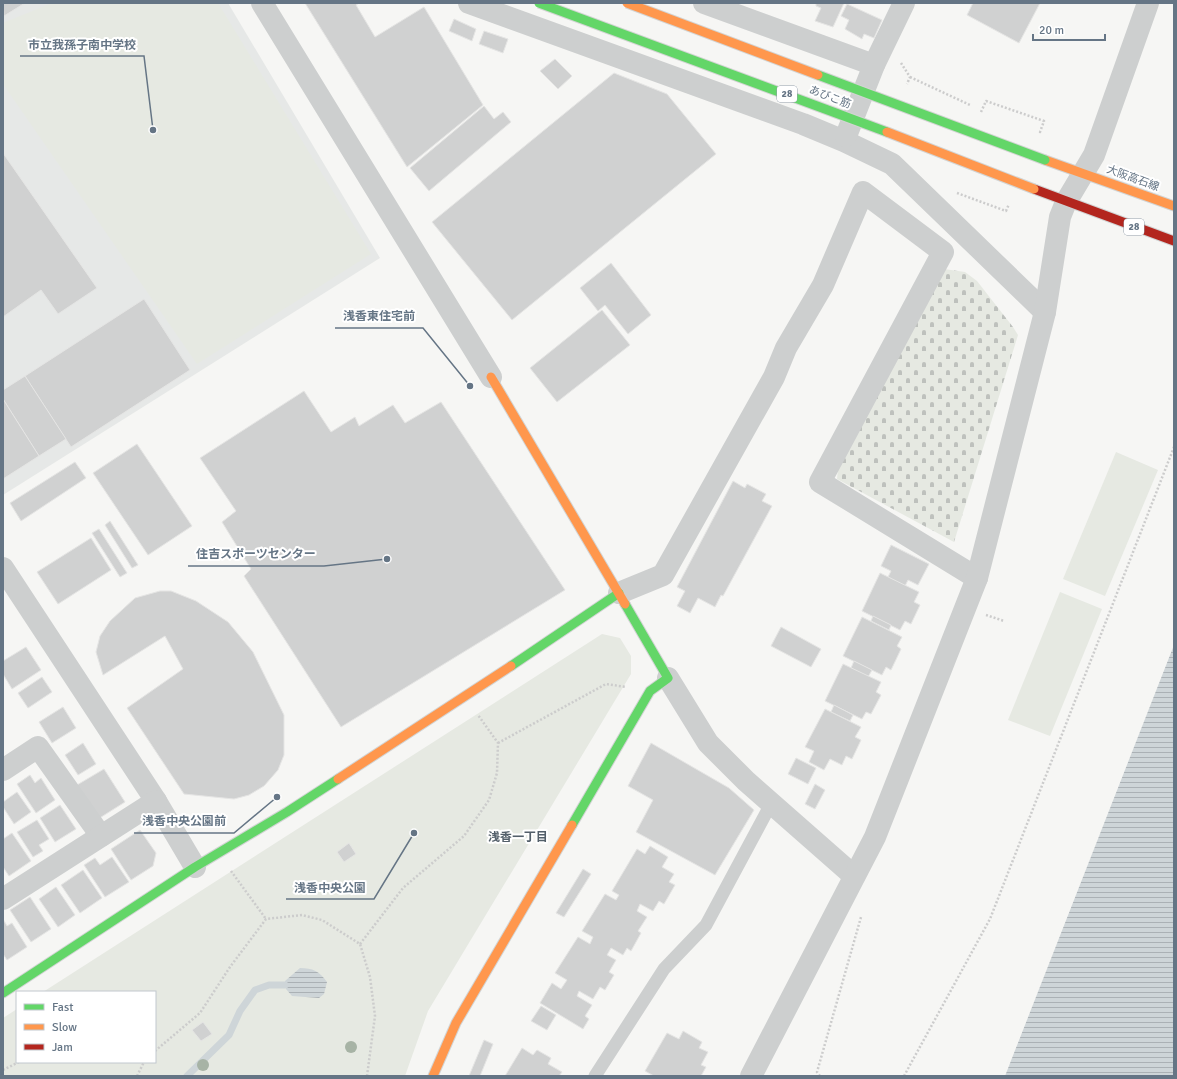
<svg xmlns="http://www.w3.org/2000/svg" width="1177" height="1079" font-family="Signika,'Noto Sans JP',sans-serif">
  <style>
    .built { fill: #e6e8e7 }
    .cemetery { fill: url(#cemetery-stones) }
    .green { fill: #e6e9e2 }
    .water { fill: url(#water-rules) }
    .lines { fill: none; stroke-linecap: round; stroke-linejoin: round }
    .stream { stroke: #ced5d8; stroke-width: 7 }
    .building { fill: #d0d1d1; stroke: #e5e5e4 }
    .fast-casing { stroke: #d2d4d4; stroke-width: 11 }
    .slow-casing { stroke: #d2d4d4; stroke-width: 11 }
    .jam-casing { stroke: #d2d4d4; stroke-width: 11 }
    .path { stroke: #ccc; stroke-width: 2.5; stroke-dasharray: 2 2; stroke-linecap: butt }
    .lane { stroke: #cdcfcf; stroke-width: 13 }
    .street { stroke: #cdcfcf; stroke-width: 22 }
    .fast { stroke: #63d668; stroke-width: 9 }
    .slow { stroke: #ff974d; stroke-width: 9 }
    .jam { stroke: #b3261e; stroke-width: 9 }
    .fast-bridge-casing { stroke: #d3d4d3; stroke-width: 11; stroke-linecap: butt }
    .slow-bridge-casing { stroke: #d3d4d3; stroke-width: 11; stroke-linecap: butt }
    .fast-bridge { stroke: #63d668; stroke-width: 9 }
    .slow-bridge { stroke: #ff974d; stroke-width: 9 }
    .tree { fill: #a7b3a5 }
    .labels { text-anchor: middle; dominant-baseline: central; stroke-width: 4; stroke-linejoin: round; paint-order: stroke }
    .shield { fill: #fff; stroke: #939eaa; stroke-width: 1 }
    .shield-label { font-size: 10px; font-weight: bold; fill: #657585 }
    .street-label { font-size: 11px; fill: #657585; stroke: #fff }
    .neighbourhood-label { font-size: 12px; font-weight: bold; fill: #535f6a; stroke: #fff }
    .leader { fill: none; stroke: #657585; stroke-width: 1.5 }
    .callout-dot { fill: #657585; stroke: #fff; stroke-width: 1.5 }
    .callout-label { font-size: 12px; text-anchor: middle; font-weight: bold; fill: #657585; stroke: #fff; stroke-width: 4; stroke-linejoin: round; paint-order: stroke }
  </style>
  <defs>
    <pattern id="cemetery-stones" width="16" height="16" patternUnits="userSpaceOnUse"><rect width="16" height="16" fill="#e6e9e2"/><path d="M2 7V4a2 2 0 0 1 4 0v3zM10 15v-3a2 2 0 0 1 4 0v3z" fill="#bec1bd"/></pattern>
    <pattern id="water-rules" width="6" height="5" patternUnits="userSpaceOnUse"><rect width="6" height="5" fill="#ced5d8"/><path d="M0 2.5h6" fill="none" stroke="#abb1b5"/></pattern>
  </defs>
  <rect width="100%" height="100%" fill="#f6f6f4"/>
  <path class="built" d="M3,3H228L380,258L3,495Z"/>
  <path class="cemetery" d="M944,269L965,272L977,281L1013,327L1018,335L954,542L837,479L838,469Z"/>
  <g class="green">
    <path d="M52,3H218L371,254L197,364L3,84V23Z"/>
    <path d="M1116,452L1158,470L1105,596L1063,579Z"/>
    <path d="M1060,592L1102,609L1050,736L1008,720Z"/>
    <path d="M602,634L620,638L631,656V674L428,1011L405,1076H3V1018L17,1009V1062H155V992H43Z"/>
  </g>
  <g class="water">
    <path d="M1174,645V1076H1005Z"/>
    <path d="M300,968C313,968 319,971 327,982L324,994L319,998L292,996L286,989L285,981Z"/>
  </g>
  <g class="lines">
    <path class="stream" d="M187,1076L229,1035L240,1011L255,990L269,985H285"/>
  </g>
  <g class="building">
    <path d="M3,3H25L4,16Z"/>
    <path d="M305,3H359L356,5L375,37L424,7L483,105L407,167Z"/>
    <path d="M816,3H844L833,27L815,21L821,8L816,6Z"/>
    <path d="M973,3H1040L1019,43L967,15Z"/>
    <path d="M847,4L882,20L874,38L864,34L862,39L845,29L849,20L841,16Z"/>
    <path d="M454,19L476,29L472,41L449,31Z"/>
    <path d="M484,31L508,39L503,53L479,44Z"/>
    <path d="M555,59L572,76L558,89L540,71Z"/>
    <path d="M614,73L667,94L716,154L512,320L432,222Z"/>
    <path d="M484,106L494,119L503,112L511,122L429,191L410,168Z"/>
    <path d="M3,153L97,288L58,314L41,290L3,317Z"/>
    <path d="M611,263L651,315L628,334L605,305L598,311L580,288Z"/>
    <path d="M144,299L190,370L71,447L25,376Z"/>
    <path d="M602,310L630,345L557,402L530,368Z"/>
    <path d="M25,376L66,439L39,456L3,399V390Z"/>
    <path d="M304,391L331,432L355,417L359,426L393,405L405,423L441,402L565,590L341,727L244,576L251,569L222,522L236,511L200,458Z"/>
    <path d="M3,399L39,456L3,479Z"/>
    <path d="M137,444L192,526L148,555L93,473Z"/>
    <path d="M75,462L86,478L21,521L10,503Z"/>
    <path d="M733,481L745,488L747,484L766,494L762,501L772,506L723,596L721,595L715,607L698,598L690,613L677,606L685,591L677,587Z"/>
    <path d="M110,521L138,565L132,568L105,525Z"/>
    <path d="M99,529L127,573L120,577L92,533Z"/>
    <path d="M91,538L111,570L58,604L37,572Z"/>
    <path d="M891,545L929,564L918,585L908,580L905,586L888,577L891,571L881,566Z"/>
    <path d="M880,573L919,592L914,602L920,605L911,624L905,621L900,630L862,611Z"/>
    <path d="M160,591H171L196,601L228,622L253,652L284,715V755L278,770L264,786L249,795L234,799L184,794L127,708L183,669L165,636L103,675L96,652L100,636L110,621L135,598Z"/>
    <path d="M873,616L891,625L889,630L871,621Z"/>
    <path d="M862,617L902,637L897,646L901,649L891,670L886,667L882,675L843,656Z"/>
    <path d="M781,627L821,649L811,667L771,646Z"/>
    <path d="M26,647L41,670L12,689L3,674V661Z"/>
    <path d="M854,661L872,670L868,677L851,668Z"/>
    <path d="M843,664L881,682L876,692L881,695L871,714L866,712L862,719L825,701Z"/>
    <path d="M42,677L52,692L28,708L18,693Z"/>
    <path d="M834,705L853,715L850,721L831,712Z"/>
    <path d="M63,707L76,728L52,743L39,722Z"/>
    <path d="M825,709L861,727L855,737L861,740L852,759L846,756L842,765L830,759L824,770L809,762L814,751L805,747Z"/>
    <path d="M83,743L96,764L78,775L65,755Z"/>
    <path d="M651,743L729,788L754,810L715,875L636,832L653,800L628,786Z"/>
    <path d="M796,758L816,768L808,784L788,774Z"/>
    <path d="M104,769L125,802L98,819L77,785Z"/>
    <path d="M30,775L35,783L41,778L55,800L36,813L17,784Z"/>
    <path d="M815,784L825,790L815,809L805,804Z"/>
    <path d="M17,792L31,812L14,824L3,807V802Z"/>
    <path d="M60,805L76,829L55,842L40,818Z"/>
    <path d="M37,820L49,839L39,845L43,851L33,857L17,832Z"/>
    <path d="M140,830L156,853L153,866L131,880L111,849Z"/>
    <path d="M12,833L31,861L9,876L3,867V839Z"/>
    <path d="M349,843L356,854L344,862L337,852Z"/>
    <path d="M650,846L668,857L662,867L674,874L669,882L675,885L664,904L659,901L653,911L640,904L637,911L647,917L638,931L641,933L631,951L627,948L623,955L611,948L607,955L616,960L609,972L614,975L605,990L600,987L593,999L579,991L577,996L592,1005L585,1016L589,1019L583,1029L540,1003L552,983L561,989L567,980L555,973L578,937L590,944L593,937L582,931L605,894L616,900L619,895L612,891L637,849L645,854Z"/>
    <path d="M112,857L129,882L105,897L84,865L95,858L100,865Z"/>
    <path d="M583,869L591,874L564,917L556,913Z"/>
    <path d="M83,870L102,898L80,913L61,885Z"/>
    <path d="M56,887L75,915L58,927L39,899Z"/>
    <path d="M30,897L51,929L31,942L10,910Z"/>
    <path d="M3,919L7,926L12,923L27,947L7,960L3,954Z"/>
    <path d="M541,1006L556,1015L547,1030L531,1021Z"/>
    <path d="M203,1022L212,1034L201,1041L192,1030Z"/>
    <path d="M683,1031L702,1042L699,1048L708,1052L701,1065L706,1067L701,1076H654L645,1071L667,1033L679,1039Z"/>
    <path d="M484,1040L493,1044L480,1076H469Z"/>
    <path d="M522,1048L533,1055L537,1050L551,1058L548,1064L562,1072L559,1076H505Z"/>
  </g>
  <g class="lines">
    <defs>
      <g id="fast">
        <path d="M511,666L619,593"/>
        <path d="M572,825L650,691L668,678L625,604"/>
        <path d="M3,993L195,867L287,812L338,779"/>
      </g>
      <g id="slow">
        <path d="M1045,160L1174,206"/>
        <path d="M491,377L625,604"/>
        <path d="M338,779L511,666"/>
        <path d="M433,1076L456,1023L572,825"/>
      </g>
      <path id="jam" d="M1034,189L1174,241"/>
    </defs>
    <use href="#fast" class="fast-casing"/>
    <use href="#slow" class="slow-casing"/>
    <use href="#jam" class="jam-casing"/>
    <g class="path">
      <path d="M901,63L910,77L907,84"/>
      <path d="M910,77L970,105"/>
      <path d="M981,112L986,101L1044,121L1040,132L1038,131"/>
      <path d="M957,193L1006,211L1009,204"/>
      <path d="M986,615L1004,621"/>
      <path d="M498,743L606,684L626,687"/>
      <path d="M231,871L266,919"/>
      <path d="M360,944L403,888L464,836L489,800L497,773L498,743L478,715"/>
      <path d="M155,1051L200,1013L230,967L266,919L302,915L322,920L360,944L370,977L375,1016L367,1076"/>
      <path d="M3,1070L19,1062"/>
      <path d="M137,1076L144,1062"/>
      <path d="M820,1076L817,1072L861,917"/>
      <path d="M904,1076L990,919L1174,447"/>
    </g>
    <path class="lane" d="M595,1076L664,969L706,925L772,802"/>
    <g class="street">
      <path d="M262,3L491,377"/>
      <path d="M469,3L803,124L844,141L892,164L1045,312"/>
      <path d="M704,3L874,65"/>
      <path d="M846,136L874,65L904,3"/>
      <path d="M3,568L156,801L195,867"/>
      <path d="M619,593L663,575L774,377L786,348L823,285L863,192L943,252L820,482L977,578"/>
      <path d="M668,678L708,743L746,781L854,876"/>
      <path d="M3,770L38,747L101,836"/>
      <path d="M3,899L156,801"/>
      <path d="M751,1076L875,837L977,578L1045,312L1060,217L1066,202L1094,155L1148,3"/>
    </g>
    <use href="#fast" class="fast"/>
    <use href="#slow" class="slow"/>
    <use href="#jam" class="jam"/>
    <defs>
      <g id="fast-bridge">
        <path d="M539,3L887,132"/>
        <path d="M818,75L1045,160"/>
      </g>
      <g id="slow-bridge">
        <path d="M627,3L818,75"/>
        <path d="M887,132L1034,189"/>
      </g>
    </defs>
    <use href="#fast-bridge" class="fast-bridge-casing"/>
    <use href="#slow-bridge" class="slow-bridge-casing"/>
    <use href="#fast-bridge" class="fast-bridge"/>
    <use href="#slow-bridge" class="slow-bridge"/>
  </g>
  <g class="tree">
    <circle cx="351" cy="1047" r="6"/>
    <circle cx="203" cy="1065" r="6"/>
  </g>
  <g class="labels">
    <g class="shield">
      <rect x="777" y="86" width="20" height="16" rx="3"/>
      <rect x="1124" y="219" width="20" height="16" rx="3"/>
    </g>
    <g class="shield-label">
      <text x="787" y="94">28</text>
      <text x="1134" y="227">28</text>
    </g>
    <g class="street-label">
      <text transform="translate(830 97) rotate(21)">あびこ筋</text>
      <text transform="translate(1133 178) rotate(20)">大阪高石線</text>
    </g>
    <g class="neighbourhood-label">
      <text x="518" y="837">浅香一丁目</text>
    </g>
  </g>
  <path class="leader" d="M153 130L144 56H20M470 386L423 328H335M387 559L324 566H188M277 797L234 833H134M414 833L374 899H286"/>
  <g class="callout-dot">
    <circle cx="153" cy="130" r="4"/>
    <circle cx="470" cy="386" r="4"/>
    <circle cx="387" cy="559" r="4"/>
    <circle cx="277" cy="797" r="4"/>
    <circle cx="414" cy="833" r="4"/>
  </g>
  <g class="callout-label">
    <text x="82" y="49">市立我孫子南中学校</text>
    <text x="379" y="320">浅香東住宅前</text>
    <text x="256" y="558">住吉スポーツセンター</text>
    <text x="184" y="825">浅香中央公園前</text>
    <text x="330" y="892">浅香中央公園</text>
  </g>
  <rect width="1177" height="1079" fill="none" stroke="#657585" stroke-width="8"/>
  <rect x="16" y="991" width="140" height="72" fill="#ffffff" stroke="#c1c8ce"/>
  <rect x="24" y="1004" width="20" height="6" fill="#63d668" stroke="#c1c8ce"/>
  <text x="52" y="1011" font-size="12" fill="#657585">Fast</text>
  <rect x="24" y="1024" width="20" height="6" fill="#ff974d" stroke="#c1c8ce"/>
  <text x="52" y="1031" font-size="12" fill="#657585">Slow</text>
  <rect x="24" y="1044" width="20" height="6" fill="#b3261e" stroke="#c1c8ce"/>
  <text x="52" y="1051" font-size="12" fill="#657585">Jam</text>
  <path d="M1033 34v6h72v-6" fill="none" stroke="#657585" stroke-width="2"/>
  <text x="1039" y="34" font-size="12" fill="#657585" stroke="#ffffff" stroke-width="3" paint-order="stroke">20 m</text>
</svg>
